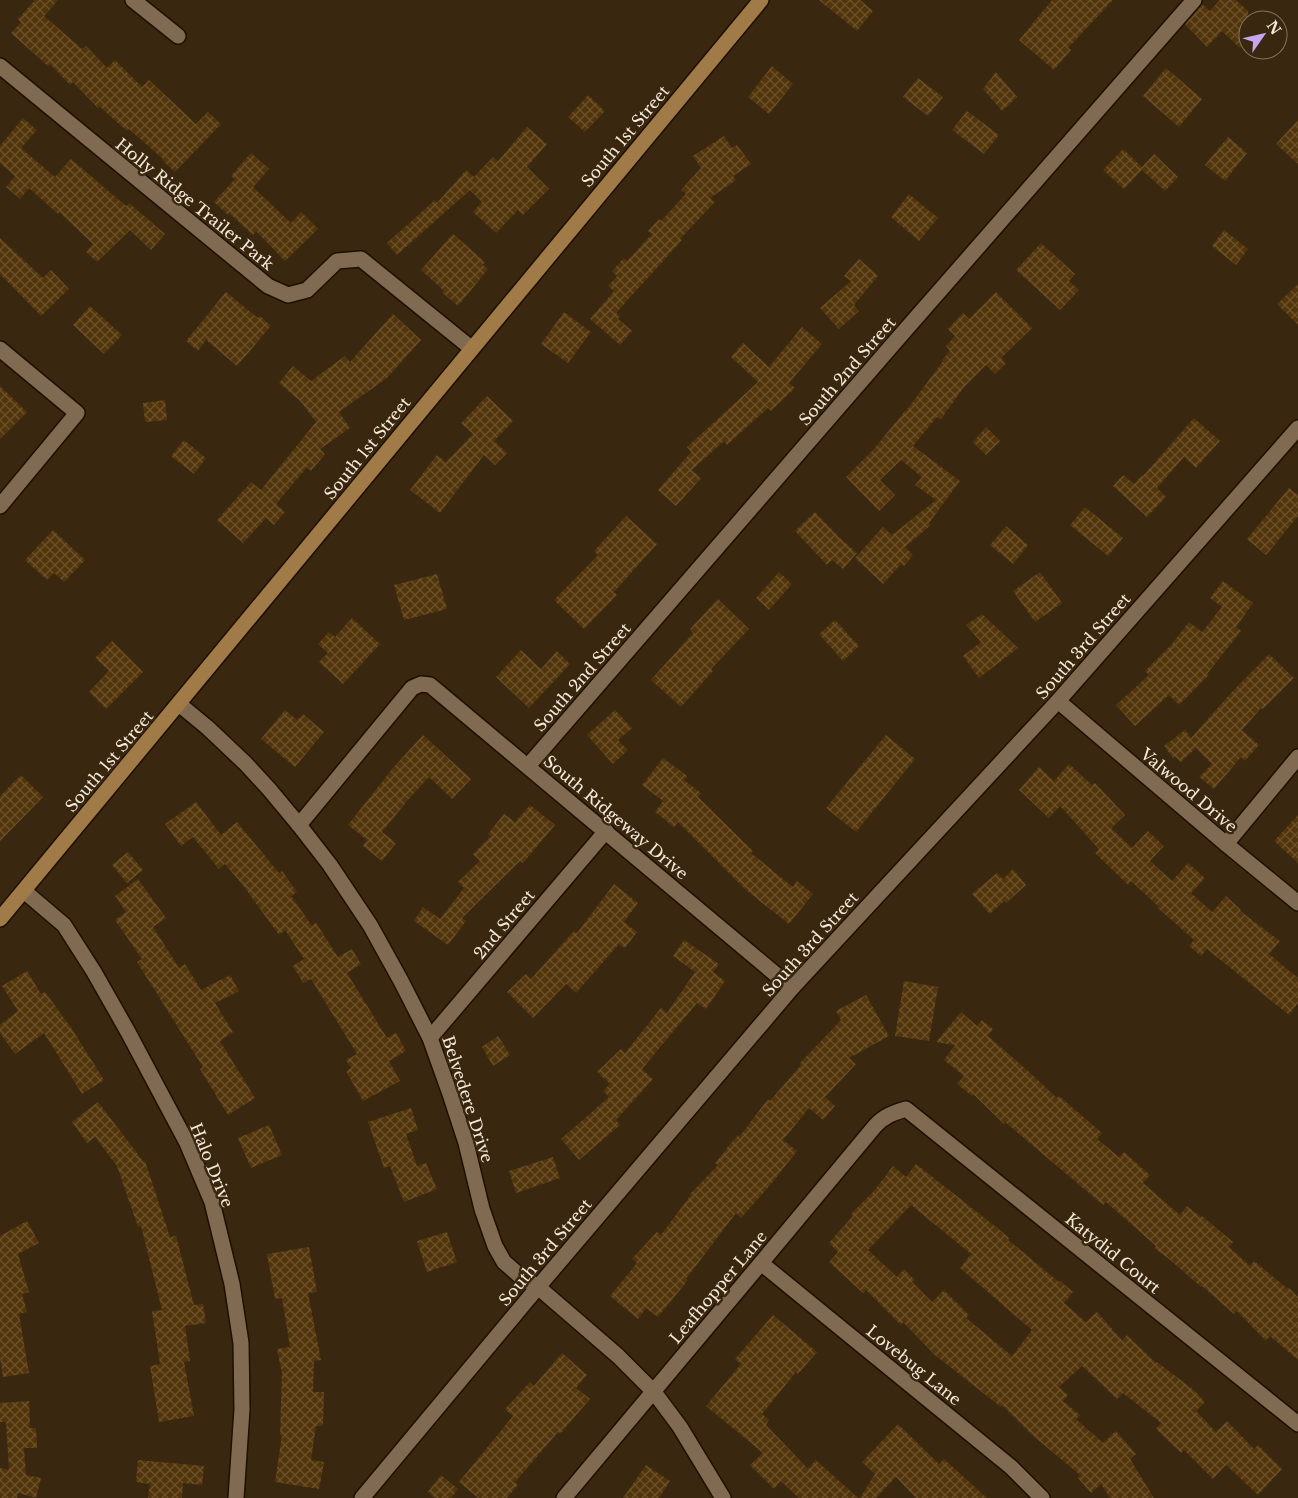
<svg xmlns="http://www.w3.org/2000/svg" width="1298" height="1498" font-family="'Libre Baskerville',serif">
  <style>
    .building { fill: url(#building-cross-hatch); fill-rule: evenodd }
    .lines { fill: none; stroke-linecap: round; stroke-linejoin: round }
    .street-casing { stroke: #1f0f00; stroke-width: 18 }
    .secondary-casing { stroke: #1f0f00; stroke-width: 18 }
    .street { stroke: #806b52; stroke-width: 15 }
    .secondary { stroke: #a07a47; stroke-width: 15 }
    .labels { text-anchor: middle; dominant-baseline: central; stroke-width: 5; stroke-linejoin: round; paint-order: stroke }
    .street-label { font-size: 16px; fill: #f6eadb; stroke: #39270f }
  </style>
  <defs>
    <pattern id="building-cross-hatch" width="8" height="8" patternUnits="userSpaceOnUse" patternTransform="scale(1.25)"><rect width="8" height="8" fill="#52350a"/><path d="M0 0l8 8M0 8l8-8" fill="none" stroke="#6c522d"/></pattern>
  </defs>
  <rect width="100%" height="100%" fill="#39270f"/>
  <g class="building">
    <path d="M35,0H58L44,16L82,49L86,46L107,68L115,60L142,87L149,80L196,124L208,112L221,124L175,172L162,160L163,159L129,129L127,131L99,106L98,108L73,82L70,85L50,64L48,66L11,33L21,22L18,19Z"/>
    <path d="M819,0H860L873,11L857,31Z"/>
    <path d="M1052,0H1113L1068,48L1071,50L1054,70L1019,40Z"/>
    <path d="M1220,0H1236L1248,11V39L1240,48L1222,31L1207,47L1185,24L1202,4L1210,11Z"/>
    <path d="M772,66L793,84L769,114L748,97Z"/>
    <path d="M1166,68L1202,99L1179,127L1143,96Z"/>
    <path d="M996,72L1017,97L1002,111L983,89Z"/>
    <path d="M918,78L943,97L928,116L903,97Z"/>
    <path d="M588,95L605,111L585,132L568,117Z"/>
    <path d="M967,111L999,135L984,154L952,130Z"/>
    <path d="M23,118L37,130L21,148L55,177L71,159L126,206L129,203L165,234L151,250L130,230L97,262L86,252L93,244L59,212L58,214L29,188L20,199L6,187L15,176L0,163V146Z"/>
    <path d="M1298,120V164L1276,144Z"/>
    <path d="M527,127L547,144L527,167L549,189L523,215L518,210L496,233L473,212L482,202L470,190L397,255L387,243L435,200L437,203L466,170L474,177L493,157L498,161Z"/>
    <path d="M724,136L732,148L737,145L751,164L733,176L736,180L710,198L715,202L680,239L682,240L616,313L620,316L618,319L632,331L620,345L590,319L614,291L608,286L617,276L612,271L624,258L627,261L652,234L648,231L659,219L661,221L686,194L681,190L701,168L693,156Z"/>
    <path d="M1228,137L1247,153L1225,181L1205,165Z"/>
    <path d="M1123,149L1142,167L1154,154L1178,177L1165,191L1142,170L1124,189L1103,170Z"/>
    <path d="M251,153L269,169L253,187L291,223L301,212L318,229L285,261L256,231L253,235L229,213L228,215L214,202L235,179L231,176Z"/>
    <path d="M909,194L938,218L919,241L891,217Z"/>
    <path d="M1224,230L1248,249L1236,265L1212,246Z"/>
    <path d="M453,234L485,262L483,265L488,269L458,306L443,293L444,291L421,270Z"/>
    <path d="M0,238L43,278L51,270L69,289L41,316L0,274Z"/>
    <path d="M1041,243L1075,274L1069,281L1079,290L1060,310L1016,270Z"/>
    <path d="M859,259L878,276L854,305L859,311L839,329L820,308L851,281L844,276Z"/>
    <path d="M1298,284V325L1277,304Z"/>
    <path d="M226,292L258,318L260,316L271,326L237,366L206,340L198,351L186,341Z"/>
    <path d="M996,292L1032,328L1001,358L1006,363L995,374L986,365L964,387L941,419L937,417L913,446L960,481L929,523L931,525L905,547L913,555L904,566L901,564L883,584L855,558L883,527L892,535L936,500L915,485L922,477L901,460L880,480L895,495L879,511L846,477L873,450L905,411H906L943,361L942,360L950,351L946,346L955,336L948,329L963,313L969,319Z"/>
    <path d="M90,306L122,335L104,354L73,325Z"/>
    <path d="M564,312L591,332L568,363L541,344Z"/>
    <path d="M393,314L421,340L387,378L339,412L350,428L320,449L325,454L311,471L307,467L276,504L285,512L274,525L266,518L243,543L217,520L251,482L261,490L316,422L300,401L279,383L293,366L311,381L345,356L350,362Z"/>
    <path d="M802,327L822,344L789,383L795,388L771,411L768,408L727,445L724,441L692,470L701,478L676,506L658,490L691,452L687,447L758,382L731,357L743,343L769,367Z"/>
    <path d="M0,386L27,412L0,439Z"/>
    <path d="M487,396L513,421L494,441L507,453L495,465L484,455L440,513L410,490L437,455L446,462L473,434L461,423Z"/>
    <path d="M165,400L167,420L145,422L143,403Z"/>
    <path d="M1194,418L1220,441L1196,468L1184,457L1157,488L1166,497L1147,517L1113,486L1123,475L1134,484L1142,475L1143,476Z"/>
    <path d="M986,427L1000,441L986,455L973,442Z"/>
    <path d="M184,440L206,458L194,474L171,456Z"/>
    <path d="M1289,488L1298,495V516L1266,555L1247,539Z"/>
    <path d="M1085,507L1123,538L1108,556L1070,525Z"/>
    <path d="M815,512L840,538L857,553L843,569L832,560L827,565L795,531Z"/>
    <path d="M626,516L657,544L614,592L617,595L584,629L554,600L598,555L594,551Z"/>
    <path d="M1006,526L1028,545L1013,564L990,545Z"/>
    <path d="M53,530L85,560L64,582L54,573L47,580L25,560Z"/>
    <path d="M779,572L792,584L769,610L756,598Z"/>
    <path d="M1040,572L1062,603L1035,622L1013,591Z"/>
    <path d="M437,574L447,609L404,620L394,585Z"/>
    <path d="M1223,581L1253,603L1236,627L1241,631L1207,674L1209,675L1179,705L1169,695L1135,726L1116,705L1149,675L1145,671L1171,645L1189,622L1202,632L1222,607L1210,598Z"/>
    <path d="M718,599L749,629L711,669L713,671L681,707L651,680L693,633L690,629Z"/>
    <path d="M982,614L1018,648L979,678L963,656L981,642L966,625Z"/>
    <path d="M352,618L380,644L343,684L319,662L328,653L318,644L329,632L335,637Z"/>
    <path d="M835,620L859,646L843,661L819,634Z"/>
    <path d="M112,641L143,672L106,709L89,692L109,671L95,658Z"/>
    <path d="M521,650L541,669L557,651L570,664L529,708L496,677Z"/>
    <path d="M1269,654L1294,678L1263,709L1261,708L1242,730L1259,745L1245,761L1241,757L1214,789L1199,777L1212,764L1196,748L1181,762L1174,756L1173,758L1164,746L1185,730L1191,738L1231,693Z"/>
    <path d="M285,710L297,720L303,714L324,732L295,767L261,739Z"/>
    <path d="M615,710L632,728L618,740L628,750L613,764L587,735Z"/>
    <path d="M423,735L471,779L452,799L429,777L407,801L382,832L396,843L382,861L363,846L367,840L348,825L393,768Z"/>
    <path d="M886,735L915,759L856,832L826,808Z"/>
    <path d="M663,758L687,776L684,780L701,793L698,797L753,851L751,853L793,887L797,881L813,894L789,924L746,890L678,822L674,827L655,812L663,801L642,785Z"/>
    <path d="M1069,764L1092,785L1095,783L1125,815L1111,828L1132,848L1148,831L1164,846L1150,861L1172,881L1188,863L1205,878L1191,893L1212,912L1226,896L1241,910L1240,911L1280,941L1269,954L1298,978V1003L1289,1015L1207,949L1201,956L1189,946L1194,940L1158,908L1159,907L1131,881L1128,885L1095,853L1099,849L1060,806L1049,818L1019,790L1039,767L1054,781Z"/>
    <path d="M21,775L43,797L0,841V796Z"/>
    <path d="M196,802L221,835L237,822L279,873L282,871L297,892L291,896L312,926L316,923L338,957L352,949L361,964L347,973L387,1038L396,1033L406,1051L389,1061L400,1081L363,1101L346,1071L351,1068L346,1060L357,1054L311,979L303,983L293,966L304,959L285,930L279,935L242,884L225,864L219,869L193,837L181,846L165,824Z"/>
    <path d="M530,805L555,825L523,863L520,861L462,918L466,921L448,945L414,921L423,907L440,919L464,888L458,882L480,861L473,854L491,836L488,834L504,814L515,822Z"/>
    <path d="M1298,815V863L1274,841Z"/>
    <path d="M128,852L143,870L127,883L112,865Z"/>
    <path d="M1013,869L1026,885L1006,903L1004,901L990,914L972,894L997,873L1003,879Z"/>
    <path d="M138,879L166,918L153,927L179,968L185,964L201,990L230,975L239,991L215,1003L233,1032L220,1041L255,1098L228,1115L200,1069L203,1067L137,962L142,959L115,920L126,912L115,896Z"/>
    <path d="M614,884L638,903L624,922L637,932L625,948L619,944L576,993L566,984L533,1018L507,992L526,974L531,979L574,931L577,933Z"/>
    <path d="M684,940L719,964L713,972L725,981L706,1009L697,1003L642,1069L653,1079L616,1120L620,1125L579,1160L561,1139L609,1097L603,1091L610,1084L597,1072L621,1049L625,1053L661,1008L667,1013L695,972L673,956Z"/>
    <path d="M27,971L41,994L45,992L72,1029L104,1080L82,1094L44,1033L15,1054L0,1033V1025L18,1011L2,986Z"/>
    <path d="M904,981L938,987L929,1041L895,1036Z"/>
    <path d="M866,995L889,1036L849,1058L856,1064L825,1097L835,1106L823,1120L809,1108L783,1140L797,1151L771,1184L741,1218L736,1213L686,1279L688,1280L658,1317L646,1308L638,1319L610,1296L637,1263L632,1259L657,1232L661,1235L691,1195L690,1194L718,1165L715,1163L726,1150V1149L738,1135L740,1136L768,1099L770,1101L801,1065L800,1063L841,1020L836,1011Z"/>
    <path d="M961,1012L977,1026L982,1020L993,1029L988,1036L1027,1070L1057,1098L1059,1096L1102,1133L1097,1139L1119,1157L1124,1152L1150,1175L1143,1183L1180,1215L1187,1206L1201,1217L1202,1216L1233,1242L1229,1247L1250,1266L1254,1261L1288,1289L1289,1288L1298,1297V1360L1270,1336L1266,1341L1237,1311L1234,1314L1202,1286L1201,1287L1169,1259L1154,1248L1156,1246L1106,1202L1103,1205L1005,1122L1004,1124L973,1094L972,1096L957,1084L964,1076L944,1060L955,1045L936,1042Z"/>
    <path d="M498,1036L510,1055L493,1066L482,1047Z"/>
    <path d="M98,1102L143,1161H145L170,1237L176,1236L194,1305L203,1304L206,1323L185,1326L190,1361L184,1362L194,1416L159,1422L150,1366L160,1364L152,1311L162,1310L141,1226L138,1227L117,1166L95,1137L87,1143L72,1122Z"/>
    <path d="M411,1108L418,1130L406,1134L417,1166L426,1163L437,1189L404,1202L390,1166L384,1168L368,1122Z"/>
    <path d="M269,1125L282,1155L251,1168L238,1138Z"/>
    <path d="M553,1157L560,1178L516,1193L509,1171Z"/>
    <path d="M916,1164L996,1227L1009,1238L1008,1240L1059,1282L1060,1281L1073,1292L1064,1303L1086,1322L1097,1312L1122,1340L1127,1335L1156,1363L1157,1362L1195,1391L1205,1402L1196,1411L1216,1432L1227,1421L1254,1449L1258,1445L1282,1469L1258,1495L1226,1465L1213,1479L1184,1450L1181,1453L1156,1429L1161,1423L1123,1393L1117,1399L1082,1366L1059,1387L1068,1395L1063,1401L1080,1415L1076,1419L1103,1443L1116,1431L1136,1454L1130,1459L1154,1498H1110L1101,1484L1091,1493L1078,1478L1080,1475L1031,1434L1002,1405L1001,1407L935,1355L903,1322L901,1325L866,1290L863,1293L829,1262L838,1252L829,1243L853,1216L851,1214L874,1191L893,1166L906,1177ZM911,1205L971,1254L960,1268L1032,1330L1012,1356L966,1318L969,1315L944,1290L932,1302L912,1282L915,1280L904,1269L897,1277L868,1250Z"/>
    <path d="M27,1221L39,1243L18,1254L29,1292L22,1294L27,1312L19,1314L29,1373L3,1377L0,1358V1236Z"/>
    <path d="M447,1232L457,1262L427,1272L417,1241Z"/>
    <path d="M309,1247L317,1292L308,1293L321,1360L314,1361L313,1392H324L323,1426H316L311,1460L324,1462L319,1489L275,1482L282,1435H280L282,1373L277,1349L290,1347L282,1298L275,1299L267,1254Z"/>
    <path d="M773,1315L817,1352L798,1374L796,1372L762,1414L769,1420L766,1425L808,1469L816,1460L858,1498H799L781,1481L774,1489L750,1465L763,1453L706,1406L741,1364L735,1359Z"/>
    <path d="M562,1353L587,1375L576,1388L590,1399L560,1434L558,1432L515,1482L518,1485L507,1498H478L459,1482L513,1416L505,1409L530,1382L534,1386Z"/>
    <path d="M29,1401L30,1428H36L37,1448H24L26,1475L41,1478L36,1498L18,1493L17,1498H0V1468L9,1470L6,1422H0V1403Z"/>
    <path d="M898,1424L939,1464L944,1459L987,1498H916L896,1477L876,1498H860L875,1474L862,1462Z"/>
    <path d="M138,1460L204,1466L202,1485L183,1483L182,1498H148L150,1484L136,1482Z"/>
    <path d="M646,1465L670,1481L659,1498H623Z"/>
    <path d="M441,1475L458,1489L451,1498H435L428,1492Z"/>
  </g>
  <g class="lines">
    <defs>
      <g id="street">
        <path d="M133,0L178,36"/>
        <path d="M0,66L268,286L288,295L307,290L337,261L361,259L471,348"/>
        <path d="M0,349L77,413L0,506"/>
        <path d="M1058,701L1226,844L1298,903"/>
        <path d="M179,704L208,728L246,764L269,789L299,825L330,865L370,925L401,981L430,1038L450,1094L466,1143L482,1209L495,1246L504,1262L520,1276L538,1287L618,1356L654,1392L680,1427L723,1498"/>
        <path d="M528,766L894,343L1194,0"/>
        <path d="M299,825L412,688L421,684L430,685L792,988"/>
        <path d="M1226,844L1298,757"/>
        <path d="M24,891L64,925L94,972L128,1032L187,1143L212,1202L232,1284L241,1343L242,1409L236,1498"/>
        <path d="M430,1038L606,831"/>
        <path d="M761,1263L1011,1467L1042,1498"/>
        <path d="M362,1498L538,1287L792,988L1058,701L1298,428"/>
        <path d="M564,1498L761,1263L875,1126C884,1116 893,1113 906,1109L1298,1424"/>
      </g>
      <path id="secondary" d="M0,919L761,0"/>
    </defs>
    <use href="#street" class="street-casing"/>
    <use href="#secondary" class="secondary-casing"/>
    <use href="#street" class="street"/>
    <use href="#secondary" class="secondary"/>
  </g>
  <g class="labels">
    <g class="street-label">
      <text transform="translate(625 136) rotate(-50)">South 1st Street</text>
      <text transform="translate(195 204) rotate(39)">Holly Ridge Trailer Park</text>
      <text transform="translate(847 371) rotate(-49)">South 2nd Street</text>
      <text transform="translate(367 448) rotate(-51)">South 1st Street</text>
      <text transform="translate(1083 646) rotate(-49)">South 3rd Street</text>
      <text transform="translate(582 677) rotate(-49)">South 2nd Street</text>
      <text transform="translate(109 761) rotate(-50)">South 1st Street</text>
      <text transform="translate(1189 790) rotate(40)">Valwood Drive</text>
      <text transform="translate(616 817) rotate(40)">South Ridgeway Drive</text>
      <text transform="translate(504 924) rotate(-50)">2nd Street</text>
      <text transform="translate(810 944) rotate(-48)">South 3rd Street</text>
      <text transform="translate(468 1099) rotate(72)">Belvedere Drive</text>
      <text transform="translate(212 1165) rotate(68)">Halo Drive</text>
      <text transform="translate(545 1252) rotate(-50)">South 3rd Street</text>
      <text transform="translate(1113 1253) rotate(39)">Katydid Court</text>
      <text transform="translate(718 1287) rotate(-50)">Leafhopper Lane</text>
      <text transform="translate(914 1365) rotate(39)">Lovebug Lane</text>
    </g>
  </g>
  <g transform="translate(1263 35) rotate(56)"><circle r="24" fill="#39270f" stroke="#857561"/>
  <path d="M0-4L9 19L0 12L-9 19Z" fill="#c8a5ef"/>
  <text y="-8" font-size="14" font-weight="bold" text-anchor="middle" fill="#f6eadb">N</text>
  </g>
</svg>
